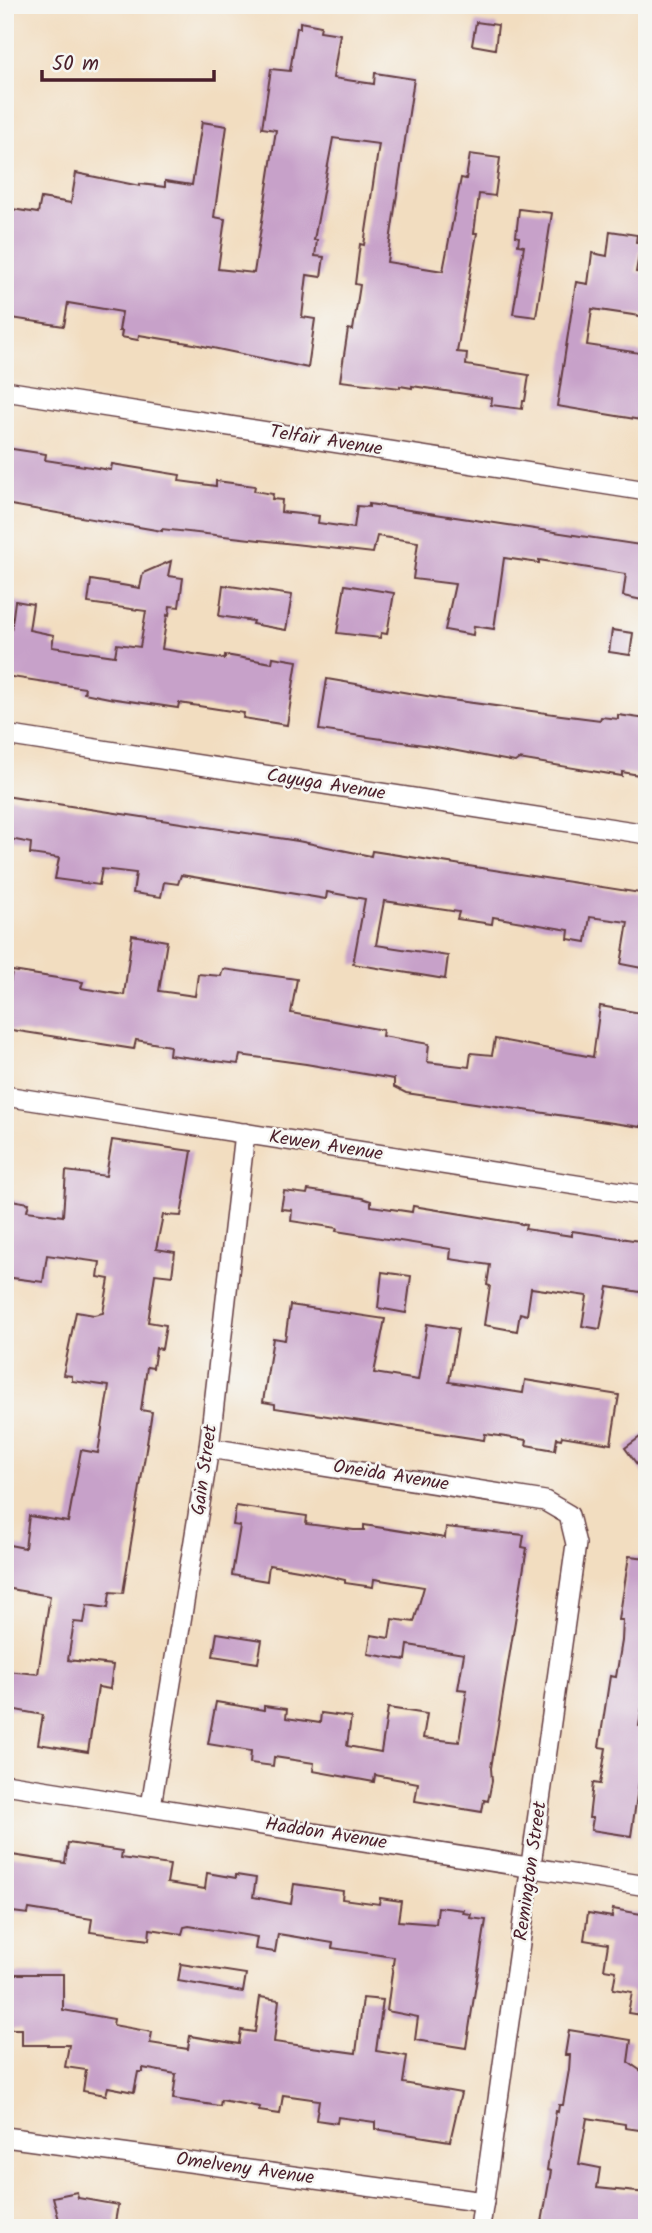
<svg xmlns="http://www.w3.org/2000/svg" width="652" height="2233" font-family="Kalam,sans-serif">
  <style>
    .building { fill: #c7a1c9 }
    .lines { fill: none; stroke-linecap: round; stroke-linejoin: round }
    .street-casing { stroke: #633c41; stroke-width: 22 }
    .street { stroke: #fff; stroke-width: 19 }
    .labels { text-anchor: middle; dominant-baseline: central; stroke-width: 5; stroke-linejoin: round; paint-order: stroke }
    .street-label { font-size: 19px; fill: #4a1f2b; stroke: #f6f6f2 }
  </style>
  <rect width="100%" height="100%" fill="#f6f6f2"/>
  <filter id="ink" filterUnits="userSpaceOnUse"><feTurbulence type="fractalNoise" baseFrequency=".0143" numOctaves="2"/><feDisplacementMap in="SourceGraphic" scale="14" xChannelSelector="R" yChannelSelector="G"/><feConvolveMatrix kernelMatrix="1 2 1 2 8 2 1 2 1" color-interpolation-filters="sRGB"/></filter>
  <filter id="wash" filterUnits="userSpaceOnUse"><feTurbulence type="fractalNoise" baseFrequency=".00686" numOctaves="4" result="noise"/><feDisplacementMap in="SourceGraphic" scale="28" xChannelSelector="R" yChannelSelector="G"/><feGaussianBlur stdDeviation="1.57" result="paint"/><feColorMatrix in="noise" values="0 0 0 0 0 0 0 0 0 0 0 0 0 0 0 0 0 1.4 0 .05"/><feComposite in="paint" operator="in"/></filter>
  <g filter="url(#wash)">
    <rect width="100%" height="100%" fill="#f2ddc0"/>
    <g id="blocks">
      <g class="building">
        <path d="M300,22L321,26L320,31L340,34L333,78L374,84L375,73L414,79L387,262L443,271L461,178L466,179L470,154L500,158L495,196L479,194L474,233H477L457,352L467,353L466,365L529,375L525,401H523L522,409L491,405L492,398L412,386V388L400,386V388L340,381L348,329L353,330L360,285L355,284L360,244L364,245L379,144L333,138L314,240H317L315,256L324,257L321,277L307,275L302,317L315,319L308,368L194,344L139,335L138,340L121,337L122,331H119L122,312L68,303L64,326L5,317V208L38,213L41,198L71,203L76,173L140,186V184L165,187V181L192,185L202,122L227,126L214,217L225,219L218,269L254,273L276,130L262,128L271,69L290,71L297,27L300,28Z"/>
        <path d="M476,22L498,25L495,49L472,45Z"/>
        <path d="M519,209L552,213L536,317L513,314L524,246L518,245L519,237L516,236Z"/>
        <path d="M610,231L637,235L636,242L641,243L636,272L647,273V317L592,309L587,345L647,354V421L557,406L576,282L588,284L592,253L607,256Z"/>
        <path d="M6,448L46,454L45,460L111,470L112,464L180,475L179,481L216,486V481L255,486L254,491L273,494L272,499L282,500L281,512L319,516L318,523L354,528L357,506L369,507V504L647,546V601L623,596L626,574L539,560V563L504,558L494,629L474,626L473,635L445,630L455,584L413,579L418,542L377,536L373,553L162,529V531L5,504Z"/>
        <path d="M171,561L168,576L183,578L179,607L170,606L169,616L167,615L162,649L225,659V655L272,663L273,657L297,661L287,725L243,718L244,713L179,703L178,708L109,698L84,693L85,688L5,676L15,601L33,604L29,630L54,635L52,647L115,656L117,644L140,647L146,611L88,603L91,580L140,588L143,573Z"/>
        <path d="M223,585L292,595L286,630L252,624L253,621L219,616Z"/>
        <path d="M345,585L394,593L387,634L381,633L380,638L337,633Z"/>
        <path d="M612,630L633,633L630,655L609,652Z"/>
        <path d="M327,679L444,699L561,715L600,720L601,717L618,719V715L647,719L639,775L622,772V776L519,759L515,762L431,746L319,730Z"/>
        <path d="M5,796L298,841L371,856L372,851L647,894V969L621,964L628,922L590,917L586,942L568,939L569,930L493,917L492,924L457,919L459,912L384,901L376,945L448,956L445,979L353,964L365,899L327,892L326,899L181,875L178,884L164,882L161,897L133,893L136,873L102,869L99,885L55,879L59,858L30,854L31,843L5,838Z"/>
        <path d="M132,935L167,941L159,991L195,996L198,974L221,976L223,969L297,979L291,1013L383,1030L382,1036L429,1044L427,1062L469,1067L471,1053L492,1055L495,1039L593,1057L600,1006L647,1014V1089L641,1127L406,1093L394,1087V1079L306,1064L240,1055L238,1064L169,1055L170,1046L136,1040L134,1049L5,1029V1012L12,971L83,982L81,988L124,995Z"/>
        <path d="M112,1140L192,1151L181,1216L163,1215L156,1249L175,1252L172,1276L155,1274L148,1322L166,1325L162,1349L156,1348L153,1368L147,1367L141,1410L152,1412L123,1593L110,1592L108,1608L87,1605L84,1623L74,1622L68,1660L113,1665L110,1689L98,1687L88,1752L38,1744L43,1715L5,1708V1671L38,1674L50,1596L5,1588V1569L9,1545L25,1548L29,1516L68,1522L81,1450L98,1453L109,1386L72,1381V1376L63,1375L76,1312L94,1315L103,1313L109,1279L98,1277L100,1262L47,1255L43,1282L5,1277V1199L29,1203L27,1211L63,1216L66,1171L106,1176Z"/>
        <path d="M308,1190L362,1198L371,1201V1206L412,1212L413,1206L517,1223L526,1225L525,1229L572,1236V1231L647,1242V1293L608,1287L600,1329L582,1326L587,1296L531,1288L527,1315L520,1313L517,1331L484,1325L490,1286L487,1285L490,1265L450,1259L451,1249L336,1231L337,1228L291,1221L292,1210L281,1209L284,1191L307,1194Z"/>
        <path d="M382,1272L411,1276L406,1313L378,1308Z"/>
        <path d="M290,1305L385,1319L374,1373L418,1380L427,1324L458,1329L449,1382L523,1393L525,1380L619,1395L611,1444L562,1436L561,1439L557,1438L555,1450L526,1445L527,1440L485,1434L484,1440L275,1408V1404L263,1402L273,1338L285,1340Z"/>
        <path d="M647,1432V1478L625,1448Z"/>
        <path d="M236,1506L307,1516L306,1524L354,1530H364V1525L445,1538L446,1527L524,1535L522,1547L527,1548L491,1768L492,1781L488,1801L484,1800L482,1812L415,1801L418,1783L375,1775L374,1782L313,1771L314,1763L274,1757L273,1766L250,1763L251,1751L208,1744L216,1702L264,1710V1706L287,1709L286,1718L320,1723L321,1713L351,1717L347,1746L381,1752L388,1708L427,1714L423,1738L459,1742L467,1690L458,1689L464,1654L408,1645L406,1660L368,1654L371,1635L389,1638L392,1619L414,1622L424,1587L374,1579L373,1587L345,1583V1580L310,1572L269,1565L267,1581L232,1575L240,1526L233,1525Z"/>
        <path d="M629,1556L647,1558V1677L639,1726L647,1727V1763L642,1762L631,1836L591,1830L593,1818H589L593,1783L600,1784L606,1748L599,1747L610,1676L616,1677L622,1641L623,1620H619Z"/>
        <path d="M217,1633L262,1640L258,1663L213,1656Z"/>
        <path d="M68,1843L122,1851L121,1858L170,1865L167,1883L205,1889L207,1873L236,1878V1875L256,1878L253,1897L291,1904L294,1884L343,1891L342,1899L379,1904L380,1898L401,1901L398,1921L436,1924L438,1907L464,1910L463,1913L471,1914L470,1918L486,1920L466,2048L415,2040L418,2017L387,2011L394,1957L332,1948L333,1943L278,1934L275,1952L255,1949L257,1937L189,1926L184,1927L182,1934L150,1929L149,1940L90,1932L92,1919L29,1909L28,1914L5,1911V1854L65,1863Z"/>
        <path d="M613,1909L647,1915V2016L628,2013L632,1992L613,1989L616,1971L604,1969L608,1944L584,1940L588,1913L612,1917Z"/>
        <path d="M181,1964L246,1974L243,1992L178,1981Z"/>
        <path d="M5,1974H63V2010L114,2019L113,2025L152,2032L150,2043L188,2049L190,2036L239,2044L241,2030L255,2032L260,1997L279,2000L274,2042L356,2053L363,1998L383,2000L376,2051L407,2056L403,2083L461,2093L450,2141L375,2129V2122L338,2117L337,2123L316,2120L319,2100L283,2095L280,2114L259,2111L260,2107L221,2100L220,2106L173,2099L176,2074L143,2068V2072H138L134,2092L108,2087L106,2095L83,2091L86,2070L65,2067L69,2045H22V2029H5Z"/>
        <path d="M569,2030L631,2040L628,2062L647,2075V2131L625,2128V2124L587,2118L579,2164L600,2168L597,2188L647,2193L645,2228H541L551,2171L547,2170L556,2111L558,2112L559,2105H563L569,2070L570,2055H565Z"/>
        <path d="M77,2192L78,2198L118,2205L114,2228H61L53,2197Z"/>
      </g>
    </g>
  </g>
  <g filter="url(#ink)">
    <use href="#blocks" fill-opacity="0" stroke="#633c41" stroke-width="2"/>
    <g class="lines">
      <defs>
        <g id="street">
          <path d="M5,391L647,491"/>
          <path d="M5,735L647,834"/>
          <path d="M5,1096L647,1196"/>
          <path d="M209,1448L545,1501L569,1515L576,1544L480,2228"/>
          <path d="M5,1784L647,1886"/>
          <path d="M151,1806L209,1448L245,1133"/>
          <path d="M5,2137L484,2202"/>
        </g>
      </defs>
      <use href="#street" class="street-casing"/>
      <use href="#street" class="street"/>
    </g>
  </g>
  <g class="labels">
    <g class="street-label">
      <text transform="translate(326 441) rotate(9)">Telfair Avenue</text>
      <text transform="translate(326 785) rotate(9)">Cayuga Avenue</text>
      <text transform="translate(326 1146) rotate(9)">Kewen Avenue</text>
      <text transform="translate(205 1470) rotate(-82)">Gain Street</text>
      <text transform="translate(391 1476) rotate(9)">Oneida Avenue</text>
      <text transform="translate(326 1834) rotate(9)">Haddon Avenue</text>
      <text transform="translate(531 1871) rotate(-82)">Remington Street</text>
      <text transform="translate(245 2169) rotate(8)">Omelveny Avenue</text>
    </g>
  </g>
  <rect width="652" height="2233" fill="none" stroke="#f6f6f2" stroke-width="28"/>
  <path d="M42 70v10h172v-10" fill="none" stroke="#4a1f2b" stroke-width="3.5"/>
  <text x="52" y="70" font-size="21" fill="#4a1f2b" stroke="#f6f6f2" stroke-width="5" paint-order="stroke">50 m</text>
</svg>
